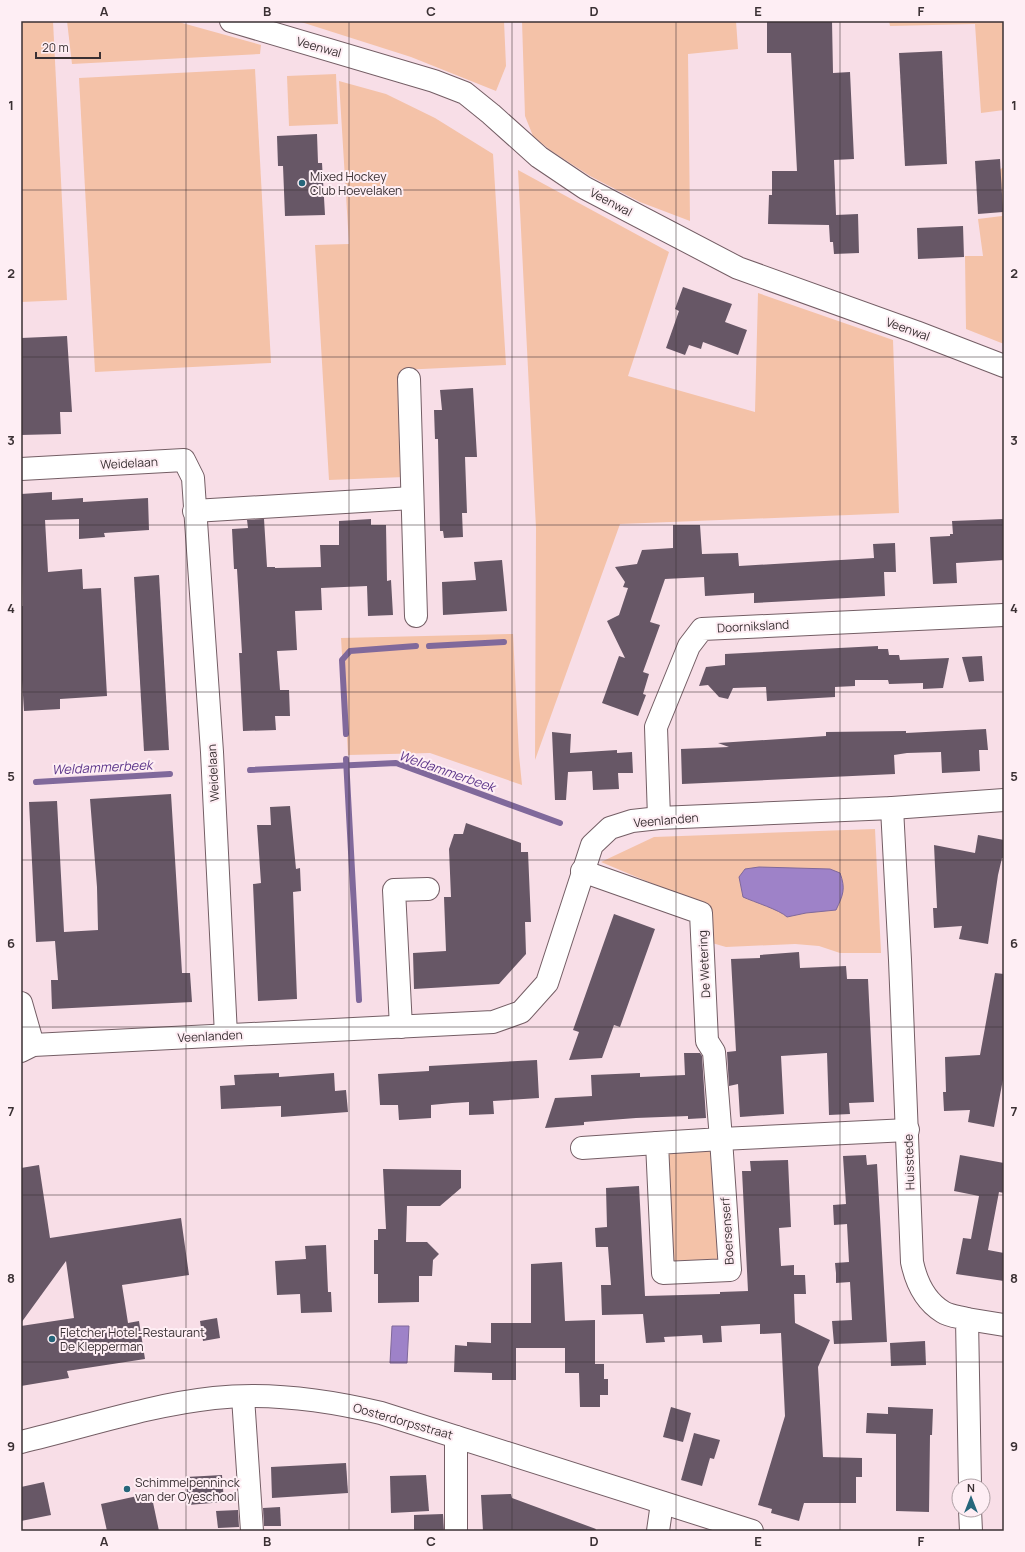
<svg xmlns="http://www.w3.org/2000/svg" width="1025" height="1552" font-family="Manrope,sans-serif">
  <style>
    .green { fill: #f4c2a8 }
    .water { fill: #9e82c8; stroke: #80699b }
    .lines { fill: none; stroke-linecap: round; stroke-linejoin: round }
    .stream { stroke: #80699b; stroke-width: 6 }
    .building { fill: #675766 }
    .minor-casing { stroke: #745e65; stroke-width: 24 }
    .minor { stroke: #fff; stroke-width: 22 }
    .grid { fill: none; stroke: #3a3033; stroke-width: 1; stroke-opacity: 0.55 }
    .poi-dot { fill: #26667b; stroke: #feeef4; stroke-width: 1.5 }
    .labels { text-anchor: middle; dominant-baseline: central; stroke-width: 4; stroke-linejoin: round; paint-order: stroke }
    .street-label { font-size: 12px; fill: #3a3033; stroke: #feeef4 }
    .poi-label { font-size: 12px; fill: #3a3033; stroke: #feeef4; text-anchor: start }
    .water-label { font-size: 13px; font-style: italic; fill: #5c358a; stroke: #feeef4 }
    .neatline { fill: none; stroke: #3a3033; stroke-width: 1.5 }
    .grid-label { font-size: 13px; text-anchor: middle; font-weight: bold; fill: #3a3033 }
  </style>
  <rect width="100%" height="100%" fill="#f8dee7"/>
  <g class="green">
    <path d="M21,21H53L67,300L21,302Z"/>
    <path d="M67,21H175L261,45L260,54L72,64Z"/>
    <path d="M298,21H504L506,66L496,91L411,57Z"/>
    <path d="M522,21H736L738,49L688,54L690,221L640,202L590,176L550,150L533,136L525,116Z"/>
    <path d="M889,21H1004V110L981,113L975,24L890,26Z"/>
    <path d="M255,69L271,363L95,372L79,78Z"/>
    <path d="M336,74L338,124L289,126L287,76Z"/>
    <path d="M339,81L386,94L435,118L493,154L506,365L401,370L404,477L329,480L315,245L349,244Z"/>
    <path d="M1004,167V344L966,329L965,256H983L978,219L1002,216L997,171Z"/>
    <path d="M518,170L669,252L628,376L755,412L758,293L893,340L899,513L620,524L535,760L536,528Z"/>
    <path d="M513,634L519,755L522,785L430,753L348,755L341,638Z"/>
    <path d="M875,829L881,953H840L819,946L795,944L726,947L712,943L703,905L601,862L654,837Z"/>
    <path d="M715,1148L721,1259L670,1261L664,1151Z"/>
  </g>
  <g class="water">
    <path d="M759,867L830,869L840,873C846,889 843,895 836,910L806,913L787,917C780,910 754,902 743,897L739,877L745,869Z"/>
    <path d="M392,1326H409L407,1363H390Z"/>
  </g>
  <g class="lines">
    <g class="stream">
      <path d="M429,646L504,642"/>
      <path d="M346,734L342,660L350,651L416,646"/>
      <path d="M346,759L359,1000"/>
      <path d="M250,770L396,763L560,823"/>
      <path d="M36,782L170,774"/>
    </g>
  </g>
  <g class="building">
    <path d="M767,21H832L833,73L850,72L854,159L834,160L836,215L858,214L859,253L834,254L833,242H830L829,225L768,224L769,195H772V171H797L791,53H767Z"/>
    <path d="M942,51L947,164L905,166L899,53Z"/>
    <path d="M317,134L318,163H322L325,215L285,216L283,166H278L277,136Z"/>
    <path d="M1000,159L1003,212L978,214L975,161Z"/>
    <path d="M963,226L964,257L918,259L917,228Z"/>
    <path d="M683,287L732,304L725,322L747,330L738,355L703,342L701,349L689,345L685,355L666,348L679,311L675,309Z"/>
    <path d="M67,336L72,412H60L61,434L21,435V338Z"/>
    <path d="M473,388L477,457H465L467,513H462L463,537L444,538L443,531H440L438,439H435L434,410H442L440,390Z"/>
    <path d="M52,492V500L83,498V502L148,498L149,530L104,533L105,537L79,539V519L45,520L48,572L82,569L83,589L101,588L107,696L60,699V709L24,711L21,664V606H23L21,494Z"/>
    <path d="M264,519L267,567H275V568L321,567L320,545H339V521L371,519V525H386L387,581L391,580L393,615L368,616L367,586L321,588L322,610L295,611L297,650L277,651L280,690H289L290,716H275L276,730L243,731L239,653H242L237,569H234L232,529L248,528L247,520Z"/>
    <path d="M1004,519V560L956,563L957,583L933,584L930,537L950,536V534H953L952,521Z"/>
    <path d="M673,525H700L702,554L738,553L739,566L874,558L873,544L895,543L896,572H884L885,596L754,603V593L705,596L704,577L665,579L650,622L660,625L643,672L649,674L643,694L646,695L638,716L602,703L619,656L625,658L607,621L619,615L628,588L623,587L625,582L615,567L637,564L642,550L673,548Z"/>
    <path d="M502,560L507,611L443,615L442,582L476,580L474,562Z"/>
    <path d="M159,575L169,750L144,751L134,577Z"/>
    <path d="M878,646V649H888L889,655H899L900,660L949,658L943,688L923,689V683L889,684L888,680H855V686L835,687V697L767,701L766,687L733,688L728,699L719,697L708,685L699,686L706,667L725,665V654Z"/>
    <path d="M982,656L984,681L969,682L962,657Z"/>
    <path d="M986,729L988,750H979L980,771L942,773L941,752L907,753L894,755L895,774L682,784L681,749L729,747L718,743L826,736V732L906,731V733Z"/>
    <path d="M552,732L571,734L570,753L617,750V753L632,752L633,773H618L619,789L593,790L592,771L568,772L566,800H555Z"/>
    <path d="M171,794L182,973H190L192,1002L52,1009L51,980H58L55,941L36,942L29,802L57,801L64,932L98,930L97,887L90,799Z"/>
    <path d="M290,806L296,869L300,868L301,891L293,892L297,999L258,1001L253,884L261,883L257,825H271L270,807Z"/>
    <path d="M466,823L521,843V852H528L531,922H525L526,954L499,984L414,989L413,953L446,951L444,897H451L449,849L454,834H463Z"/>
    <path d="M978,835L1004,840V858H1002L998,875L988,944L959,939L962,926L934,928L933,908H937L934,845L975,853Z"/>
    <path d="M614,914L655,929L620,1027L614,1025L602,1058L569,1060L579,1032L573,1030Z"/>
    <path d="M799,952L800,968L846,966L847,979H868L874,1102L849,1103L850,1114L829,1115L827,1053L781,1056L784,1114L740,1117L738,1084L729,1086L727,1052L736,1051L731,959L760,958V955Z"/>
    <path d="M995,973L1004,974V1074L994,1127L968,1122L970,1110L944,1111L943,1092H946L945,1057L980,1055Z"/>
    <path d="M684,1053H700L702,1056L706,1118L688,1119V1116L636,1118L584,1122V1125L545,1128L555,1098L592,1096L591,1075L640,1073V1077L685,1075Z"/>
    <path d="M537,1060L539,1098L493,1101L494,1114L469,1115V1102L452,1103L431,1105V1118L399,1120L398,1105H380L378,1074L429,1071V1066Z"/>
    <path d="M279,1073V1077L334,1073L335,1091L346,1090L348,1112L281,1117V1106L221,1109L220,1086L235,1085L234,1075Z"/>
    <path d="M866,1155L867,1165L877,1164L887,1342L834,1344L832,1321L852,1320L850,1282L836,1283V1273L835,1263L849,1262L847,1224L834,1225L833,1205L846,1204L843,1156Z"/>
    <path d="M960,1155L1004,1163V1193L999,1192L988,1250L1004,1253V1281L956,1274L963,1238L971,1239L979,1196L954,1191Z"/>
    <path d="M788,1160L791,1227L779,1228L781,1266L794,1265V1275H805L806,1294H794L795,1323L830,1340L818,1367L823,1457L862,1458V1477H856V1503H804L799,1521L771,1513L772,1509L758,1505L785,1416L781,1333L760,1334V1324L721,1326L722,1342L703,1343L702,1335L664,1337L665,1342L646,1343L643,1314L602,1315L601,1285H611L608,1247H596L595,1228L607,1227L606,1188L639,1186L645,1296L720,1294V1292L748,1291L742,1171H751L750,1161Z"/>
    <path d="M39,1165L50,1238L181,1218L189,1275L122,1285L128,1323L139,1321L145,1359L67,1371L69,1378L21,1386V1326L74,1318L66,1261L21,1323V1168Z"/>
    <path d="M383,1169L461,1170V1188L440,1206H407L406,1242H427L439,1254L433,1260L432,1276H419V1302L378,1303V1274H374V1240H378V1229H386Z"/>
    <path d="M326,1245L328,1292H331L332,1312L301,1313L300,1294L277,1295L275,1261L306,1259L305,1246Z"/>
    <path d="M562,1262L565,1321L595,1320V1364H604V1379H608V1395H600V1407H580L579,1373H565V1348H516V1380H492V1373L454,1372L455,1345L467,1346V1342L491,1343V1323H531V1264Z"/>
    <path d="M217,1318L220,1338L203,1341L200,1321Z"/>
    <path d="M925,1341L926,1365L891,1366L890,1343Z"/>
    <path d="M671,1407L691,1413L683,1442L663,1437Z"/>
    <path d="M888,1407L933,1409L932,1435H930L929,1512L896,1511V1434L866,1433L867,1413L888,1414Z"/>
    <path d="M694,1433L720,1440L714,1459L710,1458L702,1486L681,1480Z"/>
    <path d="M346,1463L348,1493L272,1498L271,1467Z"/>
    <path d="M222,1475L224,1502L188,1505L186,1477Z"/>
    <path d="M426,1475L429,1511L391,1513L390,1476Z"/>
    <path d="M44,1482L51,1515L21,1521V1487Z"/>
    <path d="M151,1493L159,1531H107L101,1504Z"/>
    <path d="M511,1494L512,1498L596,1529L595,1531H483L481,1495Z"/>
    <path d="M280,1507L281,1526H264L263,1508Z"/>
    <path d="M238,1510L239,1527L218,1528L216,1511Z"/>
    <path d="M443,1514L444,1531H414V1515Z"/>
  </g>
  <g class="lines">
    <defs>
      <g id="minor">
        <path d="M231,21L434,81L465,93L491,114L539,157L585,188L738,268L916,332L1004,366"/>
        <path d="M409,379L416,616"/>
        <path d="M21,469L184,460L193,478L212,752L226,1035"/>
        <path d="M194,511L412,498"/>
        <path d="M892,808L900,960L912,1262C916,1281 925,1301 943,1312C949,1316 960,1317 967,1319L970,1486"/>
        <path d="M659,818L656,727L689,646L702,629L1004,615"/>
        <path d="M582,871L701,913L707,1041L714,1052L721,1139L657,1143L663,1273L730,1270L721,1139L908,1130"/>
        <path d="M21,1003L33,1045"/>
        <path d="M401,1027L394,890L428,889"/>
        <path d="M21,1051L33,1045L493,1022L521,1012L547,983L592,845L610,828L632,821L659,818L892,808L1004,800"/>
        <path d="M582,1148L657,1143"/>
        <path d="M967,1319L1004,1325"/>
        <path d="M243,1397L252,1531"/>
        <path d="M456,1437V1531"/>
        <path d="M21,1442C85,1427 149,1405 214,1398C269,1392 327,1400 381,1413L752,1531"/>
        <path d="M970,1510L971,1531"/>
        <path d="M658,1531L662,1503"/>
      </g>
    </defs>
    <use href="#minor" class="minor-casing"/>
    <use href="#minor" class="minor"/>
  </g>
  <path class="grid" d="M186,21V1531M349,21V1531M512,21V1531M676,21V1531M840,21V1531M21,190H1004M21,357H1004M21,525H1004M21,692H1004M21,860H1004M21,1027H1004M21,1195H1004M21,1362H1004"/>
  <g class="poi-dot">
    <circle cx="302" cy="183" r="4"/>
    <circle cx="52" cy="1339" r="4"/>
    <circle cx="127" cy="1489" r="4"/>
  </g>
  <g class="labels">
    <g class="street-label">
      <text transform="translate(319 47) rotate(16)">Veenwal</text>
      <text transform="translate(611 202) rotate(28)">Veenwal</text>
      <text transform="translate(908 329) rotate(20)">Veenwal</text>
      <text transform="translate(129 463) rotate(-3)">Weidelaan</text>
      <text transform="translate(753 626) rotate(-3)">Doorniksland</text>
      <text transform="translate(213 773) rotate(-93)">Weidelaan</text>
      <text transform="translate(666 820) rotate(-5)">Veenlanden</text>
      <text transform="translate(704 964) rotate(-93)">De Wetering</text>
      <text transform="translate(210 1036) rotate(-3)">Veenlanden</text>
      <text transform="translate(909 1162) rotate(-92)">Huisstede</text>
      <text transform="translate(727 1231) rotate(-94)">Boersenserf</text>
      <text transform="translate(403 1421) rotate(16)">Oosterdorpsstraat</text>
    </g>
    <g class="poi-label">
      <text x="310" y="176">Mixed Hockey<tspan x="310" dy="14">Club Hoevelaken</tspan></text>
      <text x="60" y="1332">Fletcher Hotel-Restaurant<tspan x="60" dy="14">De Klepperman</tspan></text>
      <text x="135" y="1482">Schimmelpenninck<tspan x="135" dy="14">van der Oyeschool</tspan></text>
    </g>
    <g class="water-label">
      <text transform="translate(102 767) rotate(-3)">Weldammerbeek</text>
      <text transform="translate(447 771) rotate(19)">Weldammerbeek</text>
    </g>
  </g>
  <rect width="1025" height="1552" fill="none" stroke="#feeef4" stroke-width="44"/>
  <g transform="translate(971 1498)"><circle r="19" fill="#feeef4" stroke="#b0a2a7"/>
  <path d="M0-3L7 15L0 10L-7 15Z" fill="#26667b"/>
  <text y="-6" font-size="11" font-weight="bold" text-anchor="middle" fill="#3a3033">N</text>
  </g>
  <path d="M36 52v6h64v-6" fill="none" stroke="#3a3033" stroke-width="2"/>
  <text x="42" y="52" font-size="12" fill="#3a3033" stroke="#feeef4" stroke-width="3" paint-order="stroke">20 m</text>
  <rect x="22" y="22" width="981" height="1508" class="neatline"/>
  <g class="grid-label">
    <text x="104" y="16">A</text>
    <text x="267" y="16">B</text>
    <text x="431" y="16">C</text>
    <text x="594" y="16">D</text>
    <text x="758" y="16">E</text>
    <text x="921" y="16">F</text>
    <text x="11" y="110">1</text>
    <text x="1014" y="110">1</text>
    <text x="11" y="278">2</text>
    <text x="1014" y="278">2</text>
    <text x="11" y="445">3</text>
    <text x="1014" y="445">3</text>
    <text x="11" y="613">4</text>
    <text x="1014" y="613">4</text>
    <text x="11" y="781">5</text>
    <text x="1014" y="781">5</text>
    <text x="11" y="948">6</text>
    <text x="1014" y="948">6</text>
    <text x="11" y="1116">7</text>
    <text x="1014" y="1116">7</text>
    <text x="11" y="1283">8</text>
    <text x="1014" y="1283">8</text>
    <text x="11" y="1451">9</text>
    <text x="1014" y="1451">9</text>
    <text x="104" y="1546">A</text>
    <text x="267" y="1546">B</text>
    <text x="431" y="1546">C</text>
    <text x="594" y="1546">D</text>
    <text x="758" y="1546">E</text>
    <text x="921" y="1546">F</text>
  </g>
</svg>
